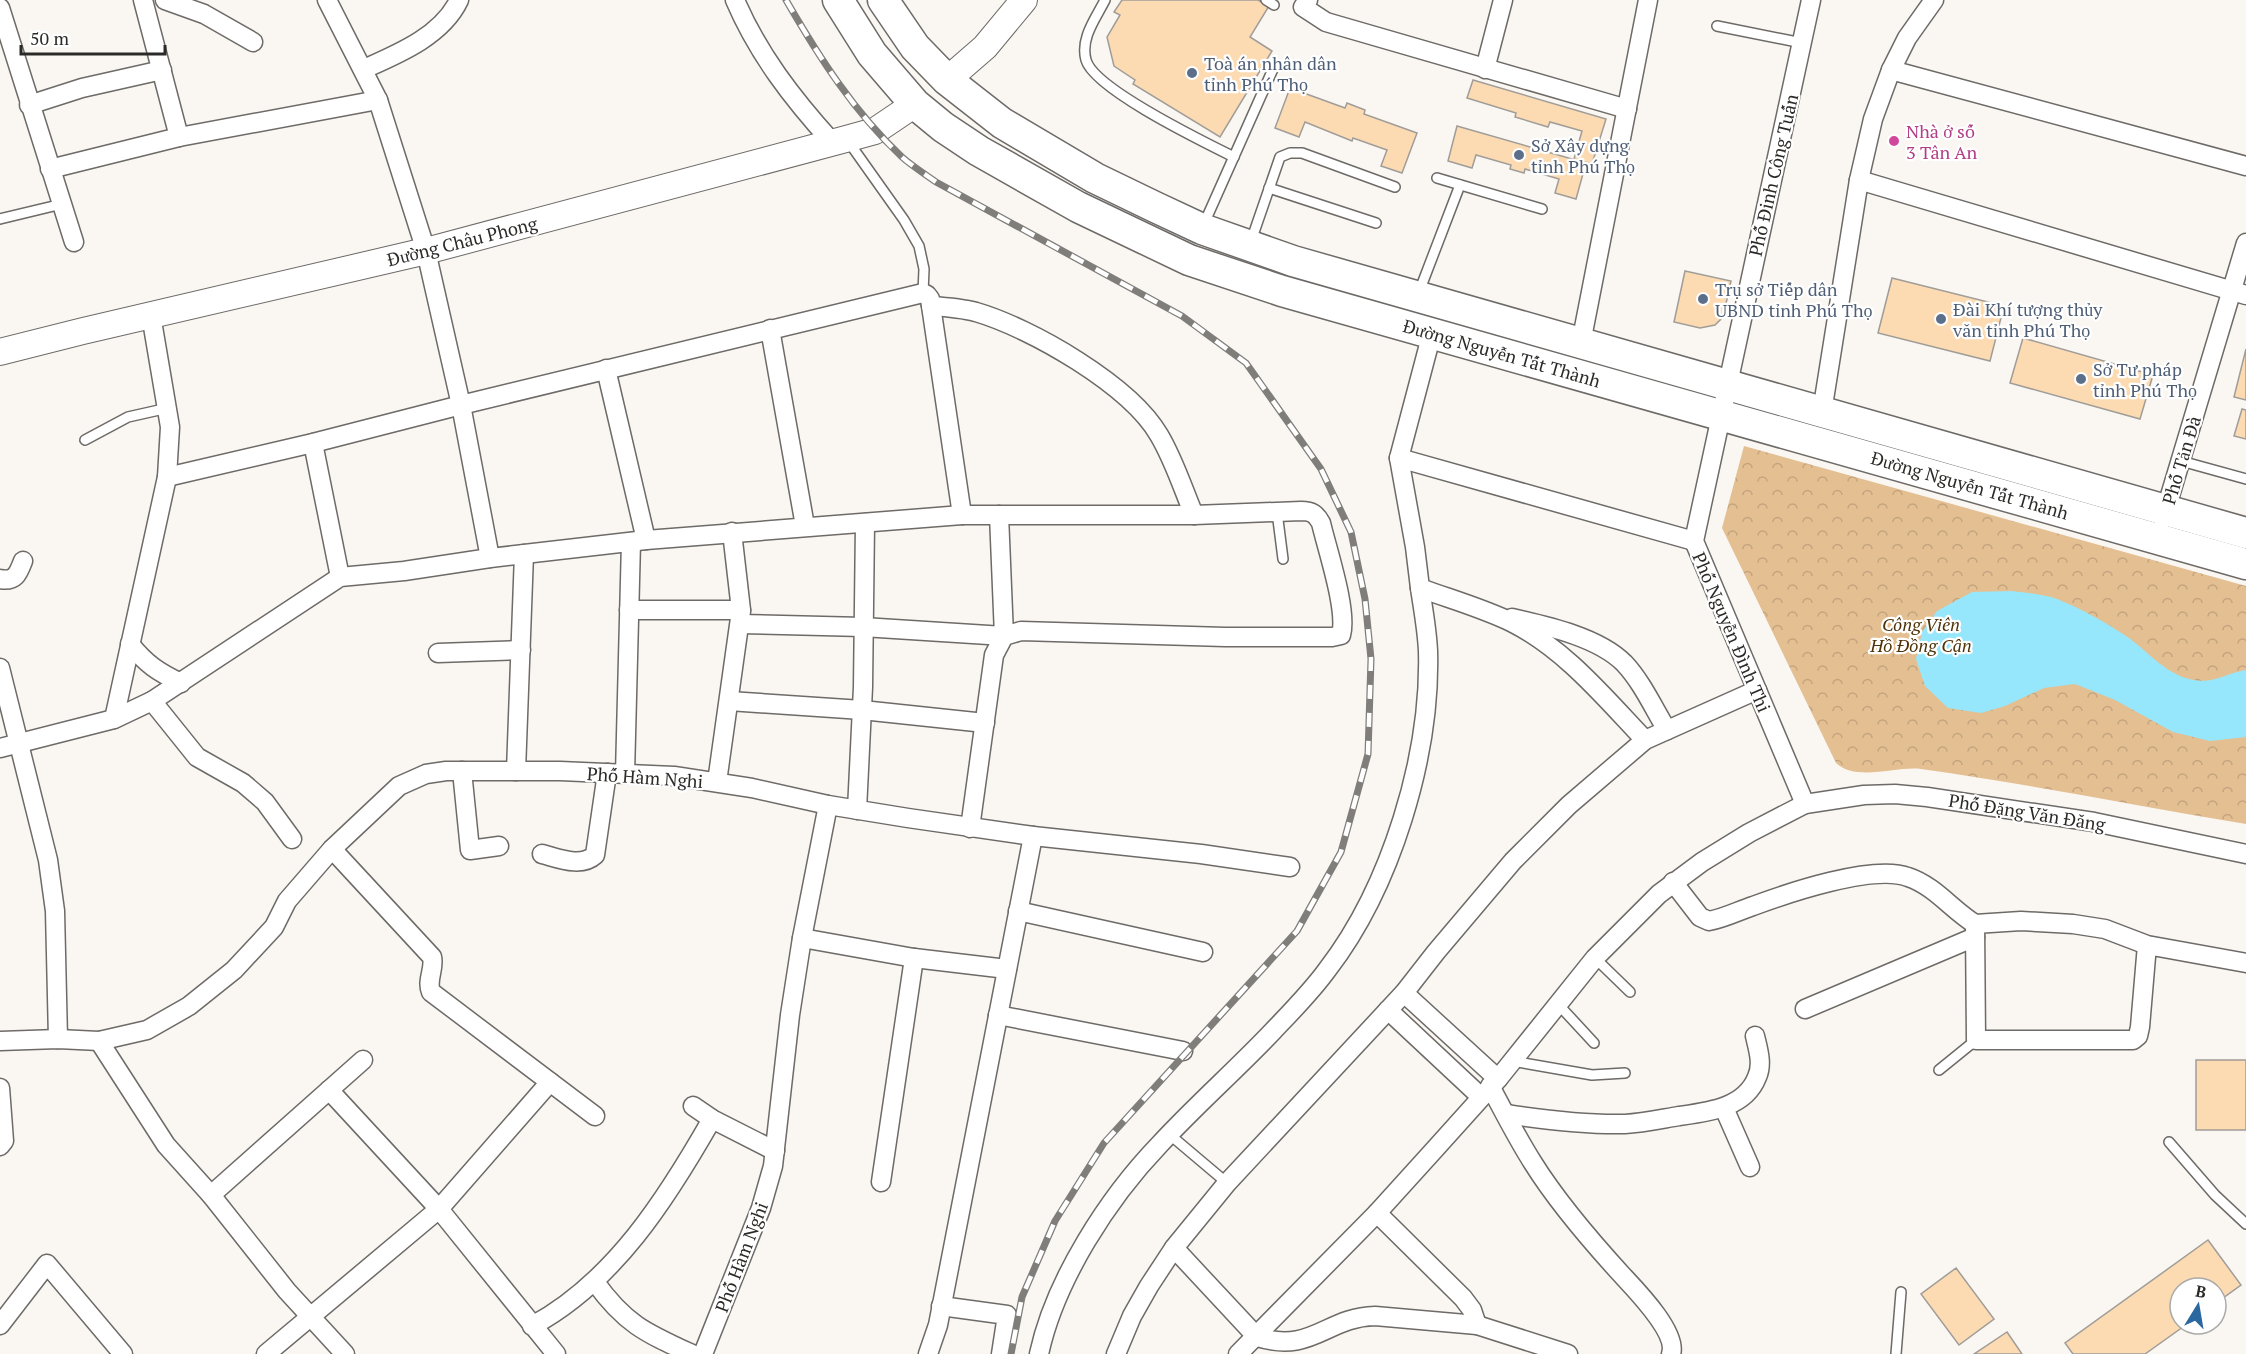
<svg xmlns="http://www.w3.org/2000/svg" width="2246" height="1354" font-family="'PT Serif',serif">
  <style>
    .park { fill: url(#park-crowns) }
    .water { fill: #97e7fc }
    .building { fill: #fddbb2; stroke: #a09d99; stroke-width: 1.5 }
    .lines { fill: none; stroke-linecap: round; stroke-linejoin: round }
    .lane-casing { stroke: #6d6a67; stroke-width: 12 }
    .street-casing { stroke: #6d6a67; stroke-width: 21 }
    .secondary-casing { stroke: #6d6a67; stroke-width: 28 }
    .primary-casing { stroke: #6d6a67; stroke-width: 33 }
    .lane { stroke: #fff; stroke-width: 9 }
    .street { stroke: #fff; stroke-width: 18 }
    .secondary { stroke: #fff; stroke-width: 26 }
    .primary { stroke: #fff; stroke-width: 30 }
    .rail-casing { stroke: #807e7b; stroke-width: 7 }
    .rail { stroke: #fff; stroke-width: 4.5; stroke-dasharray: 14; stroke-linecap: butt }
    .service-dot { fill: #5c6f8a; stroke: #fff; stroke-width: 2 }
    .hotel-dot { fill: #d1479c; stroke: #fff; stroke-width: 2 }
    .labels { text-anchor: middle; dominant-baseline: central; stroke-width: 4.5; stroke-linejoin: round; paint-order: stroke }
    .service-label { font-size: 18px; fill: #4e5e75; stroke: #fff; text-anchor: start }
    .hotel-label { font-size: 18px; fill: #b23c85; stroke: #fff; text-anchor: start }
    .street-label { font-size: 18px; fill: #2b2a28; stroke: #fff }
    .park-label { font-size: 18px; font-style: italic; fill: #4d3107; stroke: #fff }
  </style>
  <defs>
    <pattern id="park-crowns" width="20" height="18" patternUnits="userSpaceOnUse" patternTransform="scale(1.5)"><rect width="20" height="18" fill="#e4bf92"/><path d="M2 6a3 3 0 1 1 6 0M12 15a3 3 0 1 1 6 0" fill="none" stroke="#c4a47e"/></pattern>
  </defs>
  <rect width="100%" height="100%" fill="#faf6f2"/>
  <path class="park" d="M1744,446L2246,586V824C2138,806 2029,784 1921,769C1896,766 1856,782 1836,763L1722,528Z"/>
  <path class="water" d="M2012,591C2026,593 2043,594 2057,599C2082,609 2107,623 2129,638C2149,653 2168,676 2194,680C2214,684 2226,673 2246,670V737L2210,741L2173,732L2115,700L2075,684L2044,688L2005,706L1981,713L1948,708L1925,686L1916,659L1922,632L1937,611L1972,592Z"/>
  <g class="building">
    <path d="M1122,0H1258L1269,6L1250,37L1272,51L1220,137L1133,84L1135,80L1114,66L1107,37L1120,15L1114,12Z"/>
    <path d="M1473,80L1606,119L1592,164L1574,159L1582,131L1550,122L1548,127L1515,117L1516,113L1467,98Z"/>
    <path d="M1290,88L1345,108L1347,103L1365,110L1364,114L1417,133L1402,173L1381,166L1387,150L1353,138L1352,141L1305,122L1299,137L1275,128Z"/>
    <path d="M1457,126L1586,163L1576,199L1555,193L1559,179L1525,169L1524,173L1510,169L1511,165L1476,155L1472,168L1448,161Z"/>
    <path d="M1685,271L1731,281L1723,317L1715,325L1700,328L1674,322Z"/>
    <path d="M1892,278L2004,306L1990,361L1878,333Z"/>
    <path d="M2023,338L2153,375L2140,419L2010,383Z"/>
    <path d="M2246,349V400L2234,397Z"/>
    <path d="M2242,409L2246,410V439L2234,436Z"/>
    <rect x="2196" y="1060" width="50" height="70"/>
    <path d="M2208,1240L2241,1285L2216,1303V1288H2180V1324H2187L2145,1354H2073L2065,1343Z"/>
    <path d="M1956,1268L1994,1319L1959,1345L1921,1294Z"/>
    <path d="M2007,1332L2022,1354H1974Z"/>
  </g>
  <g class="lines">
    <defs>
      <g id="lane">
        <path d="M1105,0C1096,18 1080,38 1086,60C1094,89 1204,142 1234,157"/>
        <path d="M1266,0L1274,5"/>
        <path d="M1717,26L1802,43"/>
        <path d="M848,141L904,220L919,246L924,269L923,293"/>
        <path d="M1437,178L1542,209"/>
        <path d="M1269,188L1376,223"/>
        <path d="M0,219L62,204"/>
        <path d="M1203,226L1273,69"/>
        <path d="M1251,241L1280,157L1290,153H1302L1395,187"/>
        <path d="M1419,292L1460,185"/>
        <path d="M85,440L128,417L168,408"/>
        <path d="M2181,461L2246,479"/>
        <path d="M1277,512L1283,559"/>
        <path d="M1595,958L1630,992"/>
        <path d="M1557,1003L1594,1043"/>
        <path d="M1512,1061L1592,1075L1625,1073"/>
        <path d="M1939,1070L1976,1040"/>
        <path d="M1169,1134L1227,1183"/>
        <path d="M2169,1142L2215,1195L2246,1224"/>
        <path d="M1896,1354L1901,1292"/>
      </g>
      <g id="street">
        <path d="M143,0L179,137"/>
        <path d="M165,0L204,14L253,42"/>
        <path d="M327,0L378,100L426,251L461,405L490,558"/>
        <path d="M735,0C758,54 793,99 832,142"/>
        <path d="M1308,0L1303,7L1326,22L1627,109"/>
        <path d="M0,8L74,242"/>
        <path d="M364,69C398,54 442,36 459,0"/>
        <path d="M1485,69L1503,0"/>
        <path d="M1891,70L2246,166"/>
        <path d="M29,105L82,88L162,70"/>
        <path d="M50,169L179,137L378,100"/>
        <path d="M1859,180L2246,295"/>
        <path d="M931,306C946,307 961,308 976,312C1031,328 1130,385 1159,435C1174,460 1183,489 1194,515"/>
        <path d="M770,329L805,526"/>
        <path d="M1432,333L1399,458L1415,547L1420,588C1450,599 1482,608 1511,622C1565,649 1604,697 1645,740"/>
        <path d="M1581,343L1648,0"/>
        <path d="M606,369L646,540"/>
        <path d="M1822,412L1859,180L1873,119L1891,70L1907,38L1934,0"/>
        <path d="M313,443L340,577"/>
        <path d="M1399,458L1694,541"/>
        <path d="M167,477L313,443L461,405L923,293L927,295L930,299L962,515"/>
        <path d="M2163,519L2246,243"/>
        <path d="M0,579C15,582 18,574 23,561"/>
        <path d="M629,610H741L732,532"/>
        <path d="M1512,618C1547,626 1598,637 1624,663C1642,682 1654,709 1667,730"/>
        <path d="M740,624L863,627L1004,636L999,515"/>
        <path d="M130,644C146,664 158,672 181,683"/>
        <path d="M438,653L521,650"/>
        <path d="M0,668L48,860L55,911L58,1039"/>
        <path d="M152,701L197,757L243,783L265,802L292,839"/>
        <path d="M729,701L862,710L985,723"/>
        <path d="M114,719L167,477L170,427L151,315"/>
        <path d="M0,748L114,719L152,701L340,577L404,571L490,558L646,540L962,515H1194L1301,511C1312,511 1316,514 1321,523C1327,549 1348,611 1341,635L1332,637H1225L1021,631L1004,636L994,655L970,828"/>
        <path d="M462,771L470,850L499,846"/>
        <path d="M516,771L524,554"/>
        <path d="M625,774L631,542"/>
        <path d="M717,782L741,611"/>
        <path d="M1805,804L1694,541L1811,0"/>
        <path d="M857,810L863,687L865,523"/>
        <path d="M1033,836L1201,854L1290,867"/>
        <path d="M332,849L432,957C435,969 426,980 431,992L595,1116"/>
        <path d="M542,854C558,858 581,868 595,855L607,773"/>
        <path d="M1673,882L1700,917L1709,921C1725,918 1738,911 1753,906C1788,893 1873,864 1908,877C1935,886 1952,910 1975,924"/>
        <path d="M1018,911L1203,952"/>
        <path d="M802,938L914,958L1007,969"/>
        <path d="M2147,945L2140,1027L2138,1036L2133,1040H1976L1975,924L2021,921L2073,924L2105,929L2147,945L2246,963"/>
        <path d="M1404,993L1498,1079"/>
        <path d="M1805,1009L1975,937"/>
        <path d="M1388,1010L1480,1096"/>
        <path d="M998,1015L1183,1051"/>
        <path d="M0,1041L58,1039L99,1041L147,1030L189,1006L234,970L274,927L287,901L332,849L399,786L426,774L446,771H560L674,776L752,788L828,805L908,818L1033,836L938,1325L928,1354"/>
        <path d="M99,1041L166,1145L211,1195L287,1291L345,1354"/>
        <path d="M550,1082L439,1209L556,1354"/>
        <path d="M1490,1086C1504,1112 1517,1138 1533,1163C1558,1203 1590,1240 1622,1275C1636,1290 1678,1333 1671,1354"/>
        <path d="M0,1088L4,1141L0,1146"/>
        <path d="M693,1106L712,1119L775,1151"/>
        <path d="M1724,1108L1750,1167"/>
        <path d="M1506,1114C1545,1120 1585,1125 1625,1124C1643,1123 1661,1119 1679,1116C1708,1112 1745,1108 1757,1077C1763,1064 1758,1049 1755,1036"/>
        <path d="M881,1182L914,958"/>
        <path d="M211,1195L363,1060"/>
        <path d="M1377,1213L1463,1298L1472,1310L1477,1325"/>
        <path d="M1174,1248L1257,1337C1313,1354 1326,1317 1375,1316L1477,1325L1568,1354"/>
        <path d="M595,1282C625,1324 646,1333 692,1354"/>
        <path d="M941,1306L1007,1315L1001,1354"/>
        <path d="M0,1325L47,1264L123,1354"/>
        <path d="M532,1326C614,1282 667,1198 712,1119"/>
        <path d="M266,1354L439,1209L329,1090"/>
        <path d="M703,1354L761,1208L773,1166L790,1015L802,938L828,805"/>
        <path d="M1039,1354C1055,1280 1108,1198 1160,1144C1196,1105 1236,1070 1273,1031C1291,1012 1311,992 1327,970C1391,887 1431,756 1428,651C1427,629 1423,609 1420,588"/>
        <path d="M1116,1354L1132,1316L1149,1286L1174,1248L1227,1183L1404,993L1436,952L1513,861L1569,805L1645,740L1757,690"/>
        <path d="M1238,1354L1377,1213L1435,1149L1498,1079L1595,958L1659,894L1702,862L1749,833L1805,804L1864,795L1895,794L1927,797L2094,822L2246,854"/>
      </g>
      <g id="secondary">
        <path d="M947,80L985,47L1024,0"/>
        <path d="M0,352L83,331L426,251L846,139L875,131L915,104"/>
      </g>
      <g id="primary">
        <path d="M838,0L872,54L915,104L943,127L979,151L1078,207L1145,239L1189,260L1282,291L2246,564"/>
        <path d="M883,0L915,47L947,80L1002,123L1095,178L1155,207L1202,229L1293,261L2246,533"/>
      </g>
    </defs>
    <use href="#lane" class="lane-casing"/>
    <use href="#street" class="street-casing"/>
    <use href="#secondary" class="secondary-casing"/>
    <use href="#primary" class="primary-casing"/>
    <use href="#lane" class="lane"/>
    <use href="#street" class="street"/>
    <use href="#secondary" class="secondary"/>
    <use href="#primary" class="primary"/>
    <defs>
      <path id="rail" d="M786,0C819,57 854,112 902,157C912,166 925,174 936,182L1182,316L1246,363L1321,469L1351,532L1365,599L1371,659L1368,754L1341,852L1297,931L1104,1143L1055,1221L1022,1297L1011,1354"/>
    </defs>
    <use href="#rail" class="rail-casing"/>
    <use href="#rail" class="rail"/>
  </g>
  <g class="service-dot">
    <circle cx="1192" cy="73" r="6"/>
    <circle cx="1519" cy="155" r="6"/>
    <circle cx="1703" cy="299" r="6"/>
    <circle cx="1941" cy="319" r="6"/>
    <circle cx="2081" cy="379" r="6"/>
  </g>
  <circle class="hotel-dot" cx="1894" cy="141" r="6"/>
  <g class="labels">
    <g class="service-label">
      <text x="1204" y="63">Toà án nhân dân<tspan x="1204" dy="21">tỉnh Phú Thọ</tspan></text>
      <text x="1531" y="145">Sở Xây dựng<tspan x="1531" dy="21">tỉnh Phú Thọ</tspan></text>
      <text x="1715" y="289">Trụ sở Tiếp dân<tspan x="1715" dy="21">UBND tỉnh Phú Thọ</tspan></text>
      <text x="1953" y="309">Đài Khí tượng thủy<tspan x="1953" dy="21">văn tỉnh Phú Thọ</tspan></text>
      <text x="2093" y="369">Sở Tư pháp<tspan x="2093" dy="21">tỉnh Phú Thọ</tspan></text>
    </g>
    <g class="hotel-label">
      <text x="1906" y="131">Nhà ở số<tspan x="1906" dy="21">3 Tân An</tspan></text>
    </g>
    <g class="street-label">
      <text transform="translate(1773 175) rotate(-77)">Phố Đinh Công Tuấn</text>
      <text transform="translate(462 241) rotate(-14)">Đường Châu Phong</text>
      <text transform="translate(1502 353) rotate(16)">Đường Nguyễn Tất Thành</text>
      <text transform="translate(2181 460) rotate(-73)">Phố Tản Đà</text>
      <text transform="translate(1970 485) rotate(16)">Đường Nguyễn Tất Thành</text>
      <text transform="translate(1732 632) rotate(67)">Phố Nguyễn Đình Thi</text>
      <text transform="translate(645 777) rotate(4)">Phố Hàm Nghi</text>
      <text transform="translate(2027 812) rotate(9)">Phố Đặng Văn Đăng</text>
      <text transform="translate(741 1257) rotate(-69)">Phố Hàm Nghi</text>
    </g>
    <g class="park-label">
      <text x="1921" y="624">Công Viên<tspan x="1921" dy="21">Hồ Đồng Cận</tspan></text>
    </g>
  </g>
  <g transform="translate(2198 1306) rotate(11)"><circle r="28" fill="#ffffff" stroke="#aaaaa9" stroke-width="1.5"/>
  <path d="M0-4.5L10 22L0 15L-10 22Z" fill="#2a689f"/>
  <text y="-9" font-size="16" font-weight="bold" text-anchor="middle" fill="#2b2a28">B</text>
  </g>
  <path d="M21 45v9h144v-9" fill="none" stroke="#2b2a28" stroke-width="3"/>
  <text x="30" y="45" font-size="18" fill="#2b2a28" stroke="#ffffff" stroke-width="4.5" paint-order="stroke">50 m</text>
</svg>
